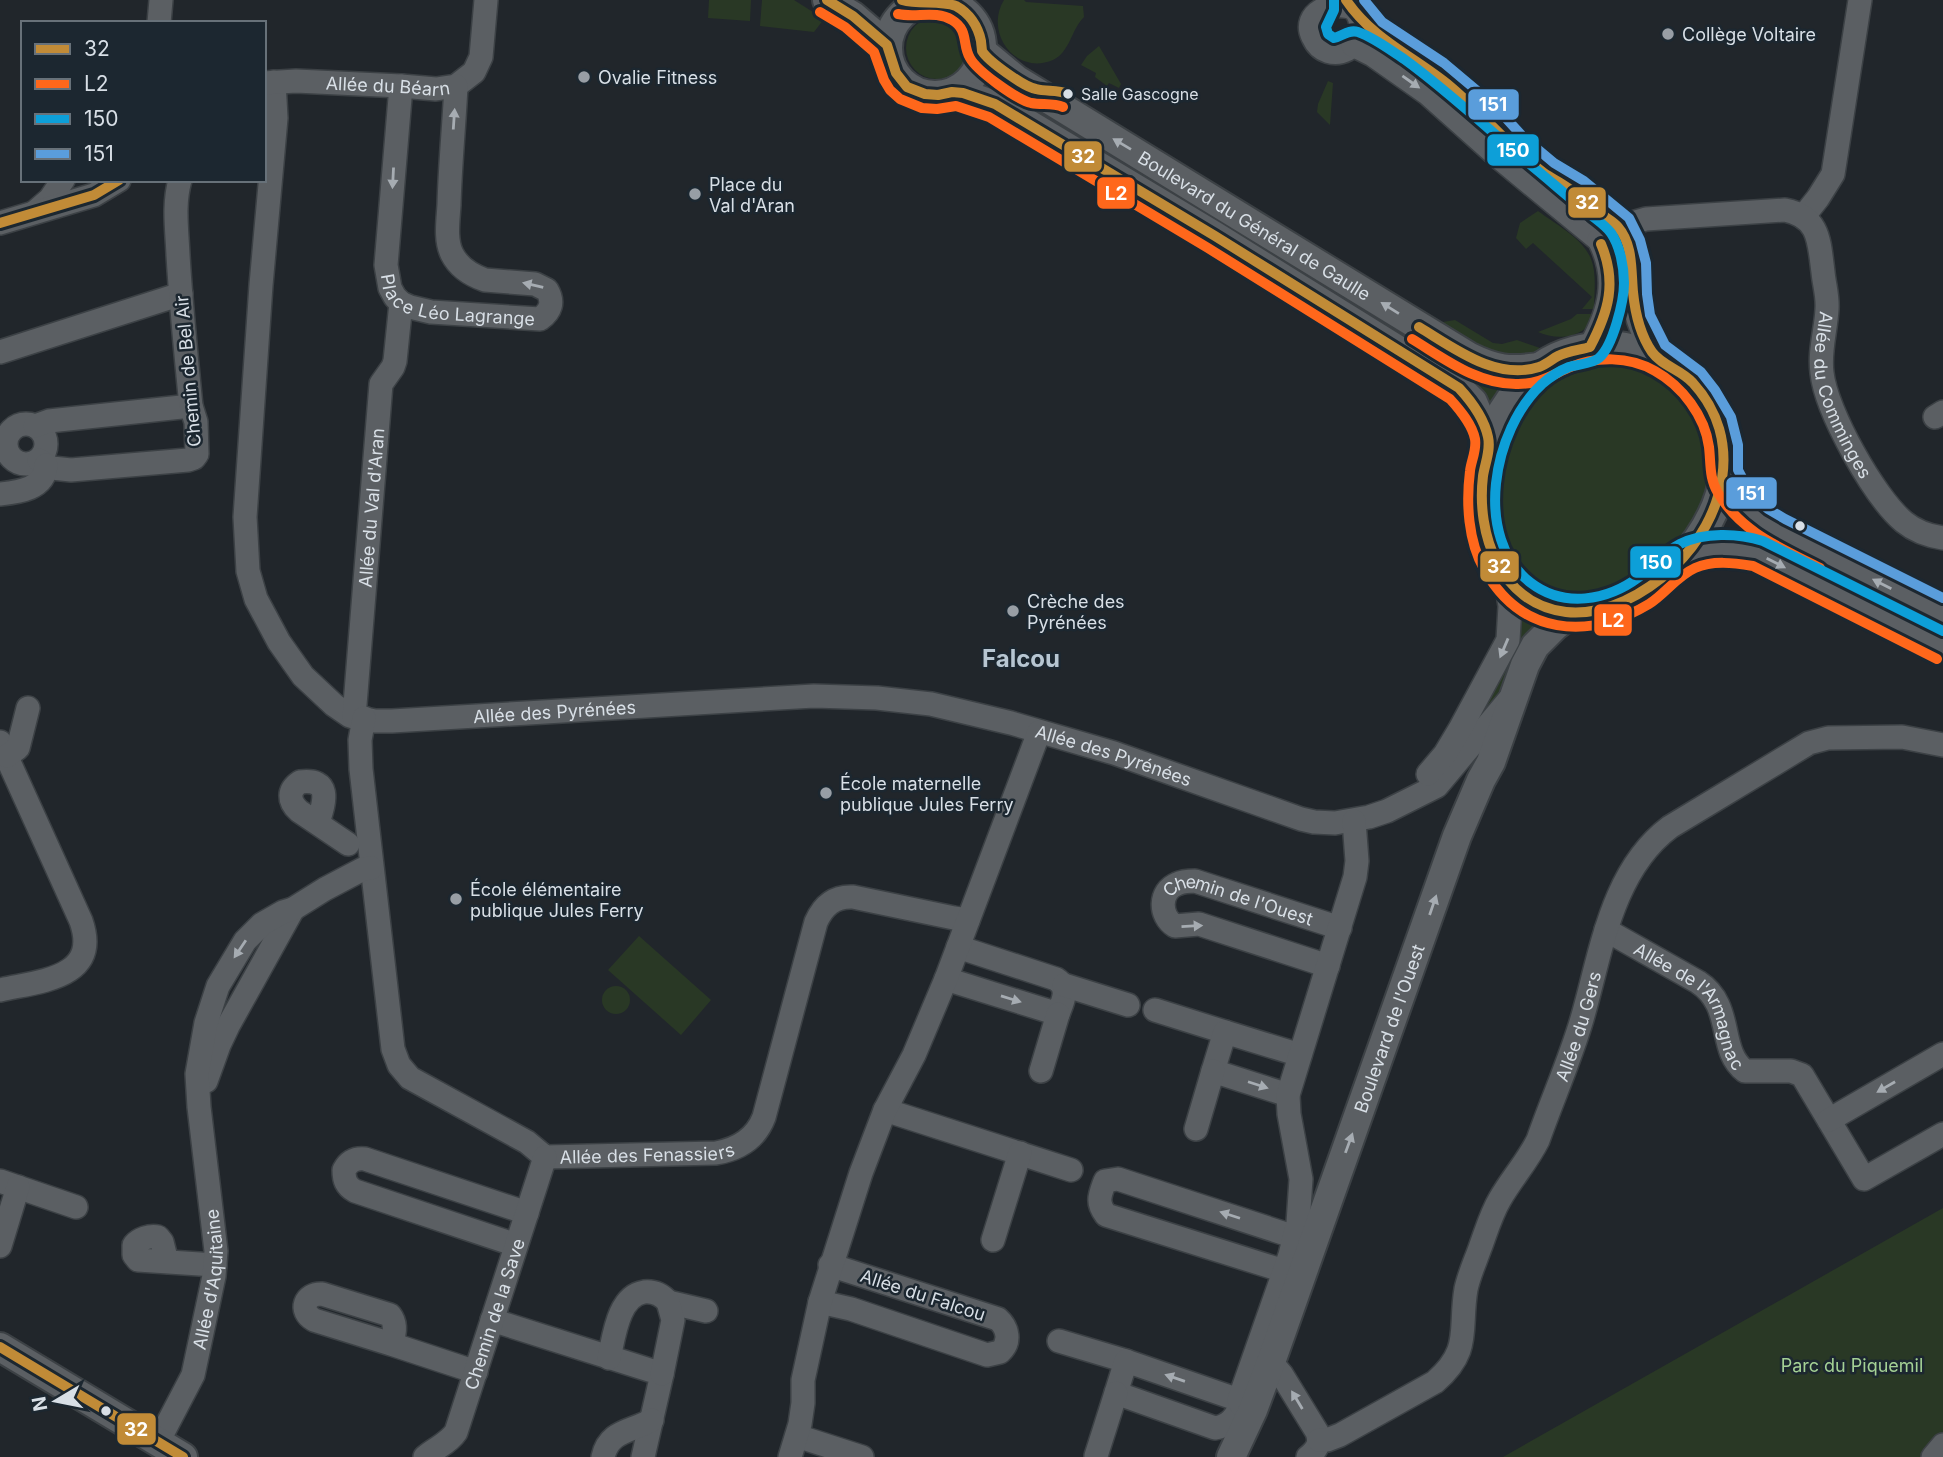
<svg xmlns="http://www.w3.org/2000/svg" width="1943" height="1457" font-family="Inter,sans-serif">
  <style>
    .green { fill: #293825 }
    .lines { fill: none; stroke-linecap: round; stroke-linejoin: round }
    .minor-casing { stroke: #3c4145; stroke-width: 26 }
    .tertiary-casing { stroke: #3c4145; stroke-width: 32 }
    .minor { stroke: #5b5f63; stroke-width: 23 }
    .tertiary { stroke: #5b5f63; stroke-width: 28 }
    .bus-1-casing { stroke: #1c2730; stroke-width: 16 }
    .bus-2-casing { stroke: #1c2730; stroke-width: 16 }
    .bus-3-casing { stroke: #1c2730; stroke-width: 16 }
    .bus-4-casing { stroke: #1c2730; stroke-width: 16 }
    .bus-1 { stroke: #c18b37; stroke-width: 10 }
    .bus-2 { stroke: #ff671b; stroke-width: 10 }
    .bus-3 { stroke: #0d9fd8; stroke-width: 10 }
    .bus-4 { stroke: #5a9ddb; stroke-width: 10 }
    .oneway { fill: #a6acb2 }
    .poi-dot { fill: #989ea5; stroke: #1c2730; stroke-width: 2.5 }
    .bus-dot { fill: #d8dfe6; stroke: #1c2730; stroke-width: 2.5 }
    .labels { text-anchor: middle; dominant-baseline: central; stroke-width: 5; stroke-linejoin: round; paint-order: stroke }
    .bus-label { font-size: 16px; fill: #d8dfe6; stroke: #1c2730; text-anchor: start }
    .poi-label { font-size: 18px; fill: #d8dfe6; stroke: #1c2730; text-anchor: start }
    .street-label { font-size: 18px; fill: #d8dfe6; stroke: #1c2730 }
    .park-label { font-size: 18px; fill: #a4d195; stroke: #1c2730 }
    .district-label { font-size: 24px; font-weight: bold; fill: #b7c6d2; stroke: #1c2730 }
    .line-badge { stroke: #1c2730; stroke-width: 2.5 }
    .badge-label { font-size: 19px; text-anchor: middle; font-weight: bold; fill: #fff }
  </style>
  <rect width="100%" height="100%" fill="#21262b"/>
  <g class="green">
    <path d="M709,0H751L750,21L708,18Z"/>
    <path d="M762,0H794L824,19L814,32L760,26Z"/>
    <path d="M1004,0H1024L1026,2L1083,6L1084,17C1071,30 1070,52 1053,60C1015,76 984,32 1004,0Z"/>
    <circle cx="937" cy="48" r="31"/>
    <path d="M1099,46L1121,84L1119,88L1109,83L1107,86L1095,77L1096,73L1081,65L1087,56Z"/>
    <path d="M1328,81L1333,83L1330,125L1317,112L1318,104Z"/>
    <path d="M1017,90L1139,165L1134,175L1009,101Z"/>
    <path d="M1155,174L1366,304L1360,315L1148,185Z"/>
    <path d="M1538,211C1555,224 1583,238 1591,259C1597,274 1594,294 1594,309H1582L1592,297L1533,243L1526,249L1516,238L1520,223Z"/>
    <path d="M1577,314H1592L1595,315C1586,338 1558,341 1538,332L1571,319Z"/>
    <path d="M1391,320L1505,383L1491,406L1385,331Z"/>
    <path d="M1455,320L1493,343L1502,344L1517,340L1540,348L1541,350L1529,357L1503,360L1437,323Z"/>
    <path d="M1590,358L1624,359L1641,363L1678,385L1704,422L1712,451L1709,487L1693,524L1665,559L1627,587L1585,602L1549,595L1515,574L1498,533L1495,478L1502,446L1512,420L1542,380L1561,367Z"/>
    <path d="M1520,611L1546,622L1506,687L1461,751Z"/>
    <path d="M639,936L711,1000L681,1035L608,970Z"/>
    <circle cx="616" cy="1000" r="14"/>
    <path d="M1943,1208V1432L1922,1457H1503Z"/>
  </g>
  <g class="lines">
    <defs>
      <g id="minor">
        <path d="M1357,12C1375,47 1327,69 1313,37C1301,13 1333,0 1353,8C1360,15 1365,26 1373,32C1392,48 1416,59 1435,74C1452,87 1469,101 1484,115C1505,135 1522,157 1546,174C1554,180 1564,185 1573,191C1583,198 1592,206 1602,214C1607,218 1614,223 1618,228C1637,253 1630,287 1637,315C1640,329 1648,342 1654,354"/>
        <path d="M159,23L161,0"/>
        <path d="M1353,45L1373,55L1427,93L1502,160L1599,240C1619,278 1610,311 1590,347"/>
        <path id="s1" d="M274,82L276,118L261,285L245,517L248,571L256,599L279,642L303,676L334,705L350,716L375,721H392L814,696L877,698L931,704L1011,723L1114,753L1301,819L1314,822L1335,823L1369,817L1387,811L1437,786L1508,701"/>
        <path id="s2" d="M264,83L296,81L401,86L436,89L456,86L474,72L481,57L486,0"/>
        <path id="s3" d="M401,86L386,265L390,288L395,297L401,303L410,307L431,312L540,319C551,311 554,302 547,290L535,284L485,280C471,275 459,268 452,254C445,240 448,221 449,205C450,166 454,126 456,86"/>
        <path d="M35,212L50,199L63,180"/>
        <path d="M1803,217L1818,198L1833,174L1860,0"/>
        <path d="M0,223L94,195L119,180"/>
        <path id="s4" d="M1599,240L1618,227L1646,219L1785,210C1820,217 1819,242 1823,272C1824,284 1828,296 1827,309C1826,330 1819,351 1822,373C1826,411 1874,497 1904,522C1915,531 1929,536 1943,538"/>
        <path d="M0,352L181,294"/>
        <path d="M1935,417L1943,412"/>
        <circle cx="26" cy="444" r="20"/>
        <path d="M35,426L49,421L191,406"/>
        <path d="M39,460L52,468L71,470L188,460L194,458L197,454L196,422L191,406C186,356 181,306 178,255C177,230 173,205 180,180"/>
        <path d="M0,494C19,492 45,489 46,465"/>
        <path id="s5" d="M354,717L381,384L393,367L395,361L401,303"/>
        <path id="s6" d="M364,718L360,740L361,769L393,1049L399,1065L410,1078L527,1142L545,1157L716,1153C739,1149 756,1138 764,1117L816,922C823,906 834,896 853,897L954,918L968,920"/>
        <path d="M0,742L81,921C101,979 39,981 0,990"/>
        <path d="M7,756L18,748L28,708"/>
        <path d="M1428,774L1445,754L1460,729L1508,640L1510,606L1506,581"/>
        <path d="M318,823C324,803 333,778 300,782C288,790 288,801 299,811L348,844"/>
        <path id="s7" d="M1606,930L1698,982C1735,1006 1717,1050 1745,1071H1791L1802,1075L1864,1179L1943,1134"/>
        <path id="s8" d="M1328,966L1199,924L1175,926C1159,916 1159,891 1177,884C1183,881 1189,881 1195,881L1340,928"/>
        <path d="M946,979L1058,1014C1063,1001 1070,988 1056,979L958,947"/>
        <path d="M1064,985L1128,1005"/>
        <path d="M1155,1010L1225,1032"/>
        <path d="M1041,1071L1058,1014"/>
        <path d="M206,1081L219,1045L228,1026L293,909"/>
        <path d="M1288,1095L1213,1071L1225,1032L1300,1055"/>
        <path d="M885,1110L1071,1170"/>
        <path d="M1829,1120L1943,1054"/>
        <path d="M1196,1129L1213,1071"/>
        <path d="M0,1181L76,1207"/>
        <path d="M993,1240L1020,1153"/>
        <path d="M516,1245L355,1191C346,1186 344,1180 344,1170C349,1161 355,1158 365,1159L527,1213"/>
        <path d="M0,1246L18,1187"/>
        <path d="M167,1262L162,1242L158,1237C150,1235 139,1239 134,1245V1255L138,1260L215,1265"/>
        <path d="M1284,1271L1106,1215C1096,1202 1100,1195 1105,1181L1118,1179L1295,1237"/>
        <path d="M668,1302L706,1311"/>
        <path d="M820,1302L851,1309L987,1355L1000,1352C1011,1342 1008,1328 998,1319L830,1265"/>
        <path d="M492,1320L662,1374L643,1457"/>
        <path d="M1059,1341L1126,1361"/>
        <path d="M391,1344L314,1320C298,1311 305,1293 322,1294L390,1315C397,1324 395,1334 391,1344L476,1372"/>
        <path d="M609,1358C614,1337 618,1296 644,1292C654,1291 662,1295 668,1302L673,1320L662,1374"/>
        <path d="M1271,1362L1282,1375L1317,1432C1321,1443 1317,1450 1308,1457"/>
        <path d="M1239,1400L1126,1361L1116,1393L1215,1428C1229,1426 1236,1417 1241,1405"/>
        <path d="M1253,1410L1241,1405L1239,1400L1290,1255L1298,1223L1301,1179L1289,1114L1288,1095L1355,877L1357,861L1354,821"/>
        <path d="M797,1436L862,1457"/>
        <path id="s9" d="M1319,1440H1327L1340,1435L1435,1382C1472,1350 1459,1330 1466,1289C1469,1275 1475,1262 1480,1248C1486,1232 1491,1214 1500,1199C1512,1178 1527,1162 1538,1140C1552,1100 1570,1060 1582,1019C1601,954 1611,871 1670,827L1809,743L1828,738L1902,737L1943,745"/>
        <path id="s10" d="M158,1442L193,1375L214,1276L216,1251L199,1107L197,1074L206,1023L218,986L245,941L262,924L283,912L293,909L325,889L363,869L371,868"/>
        <path d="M1096,1456L1116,1393"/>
        <path id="s11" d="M425,1457C435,1448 448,1444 456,1432L545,1157"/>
        <path d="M603,1457C609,1430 631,1432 652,1420"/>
        <path d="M790,1457L800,1424L803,1403V1380L820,1302L861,1173L885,1110L914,1055L946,979L1039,732"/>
        <path d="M1933,1457L1943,1445"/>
      </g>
      <g id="tertiary">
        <path d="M827,0L853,16L887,45"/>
        <circle cx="935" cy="48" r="47"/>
        <path id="s12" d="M982,51L1017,80L1468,356C1496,370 1509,371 1540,367"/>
        <path d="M952,92C979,98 998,106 1022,120L1215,236L1459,388L1473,402L1489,439"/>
        <path d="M1611,345C1645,348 1677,362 1698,390C1716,414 1728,443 1724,474C1714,562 1589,662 1511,585C1479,554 1476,479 1489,439C1497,415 1521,381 1541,366C1562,351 1586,347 1611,345Z"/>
        <path d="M1724,473L1744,506L1760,520L1943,614"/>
        <path d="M1686,556L1722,549L1757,553L1943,647"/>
        <path d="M0,1347L183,1457"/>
        <path id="s13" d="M1231,1457L1253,1410L1271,1362L1457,836L1481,780L1491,762L1525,665L1535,646L1555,626L1571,614"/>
      </g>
    </defs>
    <use href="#minor" class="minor-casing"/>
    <use href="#tertiary" class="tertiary-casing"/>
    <use href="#minor" class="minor"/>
    <use href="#tertiary" class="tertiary"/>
    <defs>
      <g id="bus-1">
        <path d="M827,0L853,16L887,45L896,73L907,87L925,94L938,95L952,92L963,93L995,104L1215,236L1459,388C1472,402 1484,418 1488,437C1491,450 1485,463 1483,476C1476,534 1500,604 1566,612C1606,616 1645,594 1674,567C1725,518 1745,440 1693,383C1682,370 1662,366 1652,352C1641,336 1635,312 1633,292C1631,270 1633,244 1618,227C1614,222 1608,219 1604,216C1592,207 1581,196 1568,188C1560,182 1551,178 1544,173C1510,148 1483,114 1451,87C1415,57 1373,40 1346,0"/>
        <path d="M902,0C920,5 938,0 956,6C969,13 978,26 981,41C981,42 982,50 982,51C988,61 1024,87 1036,89C1047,92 1057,89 1068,94"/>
        <path d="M0,223L94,195L119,180"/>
        <path d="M1419,327C1454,348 1496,381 1539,367C1547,364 1552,359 1558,356C1568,351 1580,350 1590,347C1609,311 1617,282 1601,244"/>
        <path d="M0,1347L183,1457"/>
      </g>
      <g id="bus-2">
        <path d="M820,12L845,27L874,52L884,80L890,90L900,99L922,108L937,109L956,106L989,117L1208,248L1450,399C1460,410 1472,424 1475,439C1477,450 1471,461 1470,471C1466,503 1468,541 1484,569C1521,635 1587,641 1649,604C1665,594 1677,576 1695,568C1713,560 1734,563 1753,566L1937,659"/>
        <path d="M898,14C916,18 936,10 952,20C969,30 962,45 970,58C977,71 1016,99 1031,103C1042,105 1053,103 1063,107"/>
        <path d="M1412,339C1445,359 1478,385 1518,384C1539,384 1550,376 1568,368C1596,356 1629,356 1655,371C1682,386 1705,416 1709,447C1711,464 1709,478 1718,493C1741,532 1781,548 1820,568"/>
      </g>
      <path id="bus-3" d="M1334,0V10L1326,27L1328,34L1334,38C1342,36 1349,29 1358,32C1375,38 1390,50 1404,59C1451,93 1493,134 1538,171C1556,186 1573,201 1591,215C1597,220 1606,226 1611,233C1620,246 1624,267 1624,283C1624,301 1613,346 1599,358C1592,364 1578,364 1569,367C1559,371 1550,377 1542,384C1493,429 1472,538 1531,583C1564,608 1607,601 1639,577C1653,566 1664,552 1680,544C1704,532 1738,533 1763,541L1943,631"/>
      <path id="bus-4" d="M1364,0L1382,22L1444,63L1494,105L1523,137L1554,163L1584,181L1629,218L1640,240L1646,263L1647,294L1650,315L1665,345L1701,372L1715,390L1731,417L1738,445V470L1746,485L1754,497L1768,509L1785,519L1943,598"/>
    </defs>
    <use href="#bus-1" class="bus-1-casing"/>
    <use href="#bus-2" class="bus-2-casing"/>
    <use href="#bus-3" class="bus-3-casing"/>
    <use href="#bus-4" class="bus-4-casing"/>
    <use href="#bus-1" class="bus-1"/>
    <use href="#bus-2" class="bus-2"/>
    <use href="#bus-3" class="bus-3"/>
    <use href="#bus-4" class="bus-4"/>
  </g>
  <defs><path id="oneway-solid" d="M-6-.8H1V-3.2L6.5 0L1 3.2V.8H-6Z" transform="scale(1.75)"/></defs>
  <g class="oneway">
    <use href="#oneway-solid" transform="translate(1411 82) rotate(35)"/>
    <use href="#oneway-solid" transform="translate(454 119) rotate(-86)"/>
    <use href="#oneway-solid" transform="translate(1122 144) rotate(-149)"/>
    <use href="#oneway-solid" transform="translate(393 178) rotate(93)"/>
    <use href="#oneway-solid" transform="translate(533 285) rotate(-167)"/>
    <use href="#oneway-solid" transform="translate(1390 308) rotate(-148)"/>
    <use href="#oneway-solid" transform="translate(1776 563) rotate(27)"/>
    <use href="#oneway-solid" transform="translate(1882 584) rotate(-153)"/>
    <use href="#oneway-solid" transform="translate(1504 648) rotate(113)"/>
    <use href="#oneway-solid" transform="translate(1433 905) rotate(-71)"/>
    <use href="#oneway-solid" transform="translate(1192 926) rotate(-3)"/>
    <use href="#oneway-solid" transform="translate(240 949) rotate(124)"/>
    <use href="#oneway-solid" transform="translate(1011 999) rotate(17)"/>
    <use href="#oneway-solid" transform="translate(1258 1085) rotate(18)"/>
    <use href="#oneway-solid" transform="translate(1886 1087) rotate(150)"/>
    <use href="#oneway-solid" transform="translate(1349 1143) rotate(-70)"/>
    <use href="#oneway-solid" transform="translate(1230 1215) rotate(-162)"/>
    <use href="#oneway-solid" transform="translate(1175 1378) rotate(-161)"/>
    <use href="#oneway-solid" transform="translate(1297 1400) rotate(-121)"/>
  </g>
  <g class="poi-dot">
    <circle cx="1668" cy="34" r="7"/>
    <circle cx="584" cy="77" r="7"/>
    <circle cx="695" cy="194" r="7"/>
    <circle cx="1013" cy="611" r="7"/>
    <circle cx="826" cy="793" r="7"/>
    <circle cx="456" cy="899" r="7"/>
  </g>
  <g class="bus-dot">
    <circle cx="1068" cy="94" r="6"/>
    <circle cx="1800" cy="526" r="6"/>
    <circle cx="106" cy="1411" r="6"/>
  </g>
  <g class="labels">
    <g class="bus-label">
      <text x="1081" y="94">Salle Gascogne</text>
    </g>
    <g class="poi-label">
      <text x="1682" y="34">Collège Voltaire</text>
      <text x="598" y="77">Ovalie Fitness</text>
      <text x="709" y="184">Place du<tspan x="709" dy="21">Val d'Aran</tspan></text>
      <text x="1027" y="601">Crèche des<tspan x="1027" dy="21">Pyrénées</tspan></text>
      <text x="840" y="783">École maternelle<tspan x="840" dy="21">publique Jules Ferry</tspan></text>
      <text x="470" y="889">École élémentaire<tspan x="470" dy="21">publique Jules Ferry</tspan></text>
    </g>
    <g class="street-label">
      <text stroke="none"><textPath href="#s2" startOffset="124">Allée du Béarn</textPath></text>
      <text stroke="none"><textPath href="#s12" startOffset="324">Boulevard du Général de Gaulle</textPath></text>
      <text stroke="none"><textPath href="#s3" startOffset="273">Place Léo Lagrange</textPath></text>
      <text transform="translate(188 371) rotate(-95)">Chemin de Bel Air</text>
      <text stroke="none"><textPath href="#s4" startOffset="399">Allée du Comminges</textPath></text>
      <text stroke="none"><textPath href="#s5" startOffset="210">Allée du Val d'Aran</textPath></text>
      <text stroke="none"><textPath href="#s1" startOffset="877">Allée des Pyrénées</textPath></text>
      <text stroke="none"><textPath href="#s1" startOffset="1444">Allée des Pyrénées</textPath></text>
      <text stroke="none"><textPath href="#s8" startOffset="275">Chemin de l'Ouest</textPath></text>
      <text stroke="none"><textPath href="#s7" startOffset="119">Allée de l'Armagnac</textPath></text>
      <text stroke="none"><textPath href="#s9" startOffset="520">Allée du Gers</textPath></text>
      <text stroke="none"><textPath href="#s13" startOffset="457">Boulevard de l'Ouest</textPath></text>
      <text stroke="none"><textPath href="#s6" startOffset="626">Allée des Fenassiers</textPath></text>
      <text stroke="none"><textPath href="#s10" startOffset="173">Allée d'Aquitaine</textPath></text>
      <text transform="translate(923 1295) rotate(18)">Allée du Falcou</text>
      <text stroke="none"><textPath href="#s11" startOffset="164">Chemin de la Save</textPath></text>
    </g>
    <g class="park-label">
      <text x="1852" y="1365">Parc du Piquemil</text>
    </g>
    <g class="district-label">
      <text x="1021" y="658">Falcou</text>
    </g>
  </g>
  <g class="line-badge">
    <rect x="1467" y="88" width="53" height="33" rx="7" fill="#5a9ddb"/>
    <rect x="1486" y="133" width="54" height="34" rx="7" fill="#0d9fd8"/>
    <rect x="1063" y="140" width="40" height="33" rx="7" fill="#c18b37"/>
    <rect x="1096" y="176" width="40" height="34" rx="7" fill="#ff671b"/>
    <rect x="1567" y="186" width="40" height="33" rx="7" fill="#c18b37"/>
    <rect x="1725" y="476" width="53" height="34" rx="7" fill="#5a9ddb"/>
    <rect x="1629" y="545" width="53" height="34" rx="7" fill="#0d9fd8"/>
    <rect x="1479" y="550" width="41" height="33" rx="7" fill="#c18b37"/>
    <rect x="1593" y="603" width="40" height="34" rx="7" fill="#ff671b"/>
    <rect x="116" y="1412" width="41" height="34" rx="7" fill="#c18b37"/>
  </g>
  <g class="badge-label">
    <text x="1493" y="111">151</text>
    <text x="1513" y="157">150</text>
    <text x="1083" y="163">32</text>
    <text x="1116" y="200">L2</text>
    <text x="1587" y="209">32</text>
    <text x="1751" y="500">151</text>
    <text x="1656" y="569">150</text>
    <text x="1499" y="573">32</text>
    <text x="1613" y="627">L2</text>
    <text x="136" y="1436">32</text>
  </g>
  <rect x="21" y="21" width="245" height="161" fill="#1c2730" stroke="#677179" stroke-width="2"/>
  <rect x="35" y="44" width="35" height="10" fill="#c18b37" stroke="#677179" stroke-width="2"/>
  <text x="84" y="56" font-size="21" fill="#d8dfe6">32</text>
  <rect x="35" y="79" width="35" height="10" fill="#ff671b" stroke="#677179" stroke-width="2"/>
  <text x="84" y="91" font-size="21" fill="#d8dfe6">L2</text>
  <rect x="35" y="114" width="35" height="10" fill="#0d9fd8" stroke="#677179" stroke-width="2"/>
  <text x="84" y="126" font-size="21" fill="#d8dfe6">150</text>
  <rect x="35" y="149" width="35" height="10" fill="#5a9ddb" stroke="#677179" stroke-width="2"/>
  <text x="84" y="161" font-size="21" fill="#d8dfe6">151</text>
  <g transform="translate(56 1401) rotate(260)" stroke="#1c2730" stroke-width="5" paint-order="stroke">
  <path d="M0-5L12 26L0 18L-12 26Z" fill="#d8dfe6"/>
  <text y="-10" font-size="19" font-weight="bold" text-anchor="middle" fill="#d8dfe6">N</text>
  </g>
</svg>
